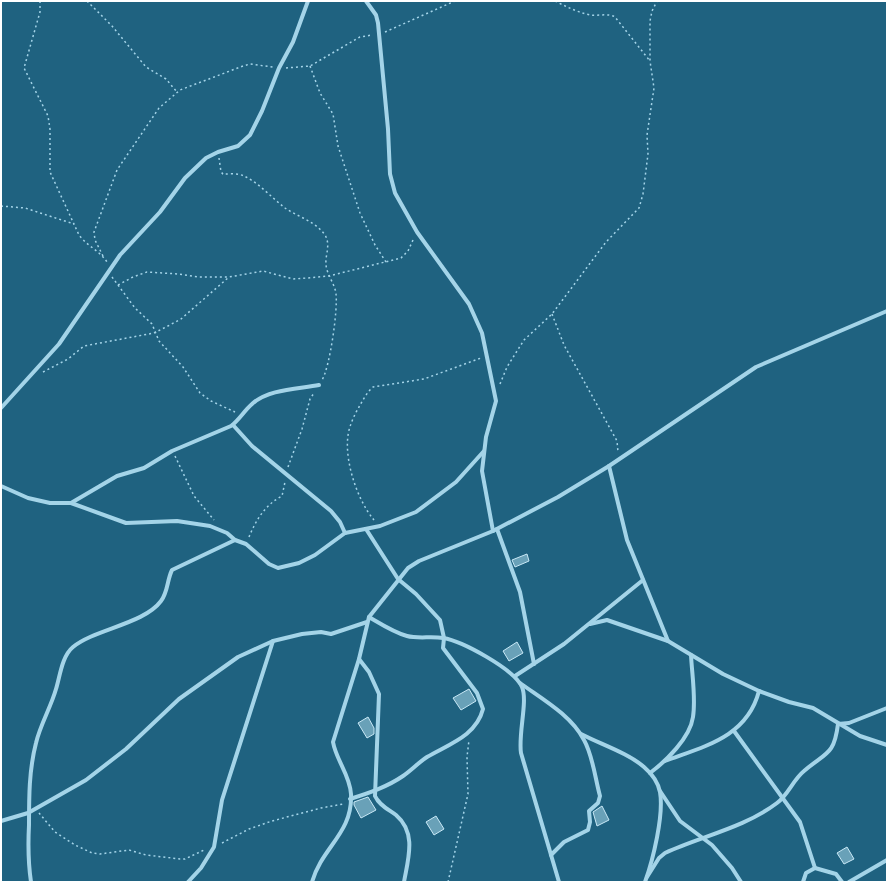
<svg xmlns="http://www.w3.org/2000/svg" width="888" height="883" font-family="'Titillium Web',sans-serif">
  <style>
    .building { fill: #69a1b8; stroke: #c8e8f6 }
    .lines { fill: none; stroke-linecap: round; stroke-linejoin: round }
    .path { stroke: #a4d4e8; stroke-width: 1.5; stroke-dasharray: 2 3; stroke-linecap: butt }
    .minor { stroke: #a4d4e8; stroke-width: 4 }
  </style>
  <rect width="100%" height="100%" fill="#1f6280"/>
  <g class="building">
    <path d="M527,554L529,561L515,567L512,560Z"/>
    <path d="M517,642L523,653L509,661L503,651Z"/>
    <path d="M469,689L476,701L461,710L453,698Z"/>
    <path d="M368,717L374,728V734L367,738L358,723Z"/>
    <path d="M368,797L376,810L361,818L354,805V802Z"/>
    <path d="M602,806L609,820L597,826L593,812Z"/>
    <path d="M436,816L444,829L434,835L426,822Z"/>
    <path d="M847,847L854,859L844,864L837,853Z"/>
  </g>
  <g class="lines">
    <g class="path">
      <path d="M40,1V12L24,68L48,116L50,129V172L79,235C87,246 100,251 107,262"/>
      <path d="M87,1L112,26L146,67L166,79L177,92"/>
      <path d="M555,1C567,7 577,12 590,15C598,16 609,13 615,17L650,61"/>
      <path d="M385,32L455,1"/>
      <path d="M310,66L320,93L333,114L338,146L360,213L375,245L386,262"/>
      <path d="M286,68L310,66L360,37L372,35"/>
      <path d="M219,158L221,172L223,174C229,174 238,173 244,176C259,183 272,198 285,208C298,217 315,221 325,235C331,245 325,255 326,265C327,275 335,284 336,294C338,309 330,367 322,380"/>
      <path d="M1,206L25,208L74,224"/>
      <path d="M103,256L95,240L94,232L117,170L159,108L180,90L243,66L250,64L273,67"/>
      <path d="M112,277L135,308L152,324L159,341L183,367L200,393L211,401L235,412"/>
      <path d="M118,285L133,277L147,272L178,274L198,277H229L263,271L293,279L307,278L329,276L401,258L408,251L413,240"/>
      <path d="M552,314L564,345L617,441L618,452"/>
      <path d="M43,372L68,359L84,346L154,333L166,327L181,319L229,277"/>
      <path d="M500,384L507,367L524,340L552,314L606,242L639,208L643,194L648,154L647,135L654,88L650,61V21L652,11L657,1"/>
      <path d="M175,456L194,496L214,520"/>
      <path d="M288,467L302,429L310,399L314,393"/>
      <path d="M374,520C356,499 340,450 351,424C353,418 356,412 359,407C363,400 367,392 373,387L424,379L481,358"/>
      <path d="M249,537C256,520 265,505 282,496L285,482"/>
      <path d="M39,813L55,832L75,845L92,853L100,854L129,850L146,855L180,859H185L204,850"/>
      <path d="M222,843L249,829L272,821L321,808L343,804"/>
      <path d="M448,882L468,794L467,757L469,740"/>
    </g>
    <g class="minor">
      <path d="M366,1L376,15L378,23L388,129L390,174L395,193L417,232L469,304L482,333L496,401L486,437L482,471L493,531"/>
      <path d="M1,408L59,344L120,255L160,212L185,178L206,158L218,152L238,146L250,135L262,111L279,68L293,42L308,1"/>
      <path d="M233,425L252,446L331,511L340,522L345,533"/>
      <path d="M609,466L627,540L668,641"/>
      <path d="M1,486L28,498L50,503H71L117,476L144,468L172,451L231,426C239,420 244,411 252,404C268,389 298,389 319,385"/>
      <path d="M71,503L126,523L177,521L210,526L227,533L235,540L246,544L269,564L278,568L299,563L315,555L345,533L380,526L416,512L456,482L484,451"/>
      <path d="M497,529L520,592L534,664"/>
      <path d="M369,617C381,624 393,632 407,636C418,639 431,636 443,638C462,641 514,669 522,687C528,701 518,734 521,753L559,882"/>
      <path d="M590,624L607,620L668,641L723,674L759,691L789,702L813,708L860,736L887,745"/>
      <path d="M359,659L369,672L379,694L375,796C379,805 388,809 396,815C417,833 408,859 404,882"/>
      <path d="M515,676L564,644L643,580"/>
      <path d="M520,683C542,699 571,715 584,740C593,756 595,778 600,796L598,803L589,811L590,822L588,830L564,842L551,855"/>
      <path d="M734,731L800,822L815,868"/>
      <path d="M581,734C600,744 628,753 644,767C651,773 658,782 660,792C664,815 653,860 645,882"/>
      <path d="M665,761C705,746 747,737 759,691"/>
      <path d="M650,773C666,761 690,738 693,717C696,698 692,675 691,655"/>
      <path d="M660,791L680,821L712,845L732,868L741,882"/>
      <path d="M350,799C369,793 387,787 403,776C412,770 419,762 427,757C449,744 476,736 483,709L477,693L443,648L444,638L440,620L416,594L398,579L366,529"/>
      <path d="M1,821L28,813L86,780L126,749L179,699L238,657L273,641L302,634L321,632L331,634L367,622"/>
      <path d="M647,877L659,858L665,853C702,836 744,828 777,803C788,795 793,780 804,771C826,752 834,756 838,724L849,723L887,708"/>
      <path d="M31,882C28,862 28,844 29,825C29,797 29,770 36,743C40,725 51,707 56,689C60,676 62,656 73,647C95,629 144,624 161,601C168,592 167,580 172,570L235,540"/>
      <path d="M188,882L201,868L214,847L222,800L273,641"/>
      <path d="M312,882C322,847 353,833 351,794C350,775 336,760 333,742L359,659L369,617L408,568L419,561L493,531L558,497L609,466L756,367L887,311"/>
      <path d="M803,882L806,873L815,868L836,874L842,882"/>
      <path d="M849,882L887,860"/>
    </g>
  </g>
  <rect width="888" height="883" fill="none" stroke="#ffffff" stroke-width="4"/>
</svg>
